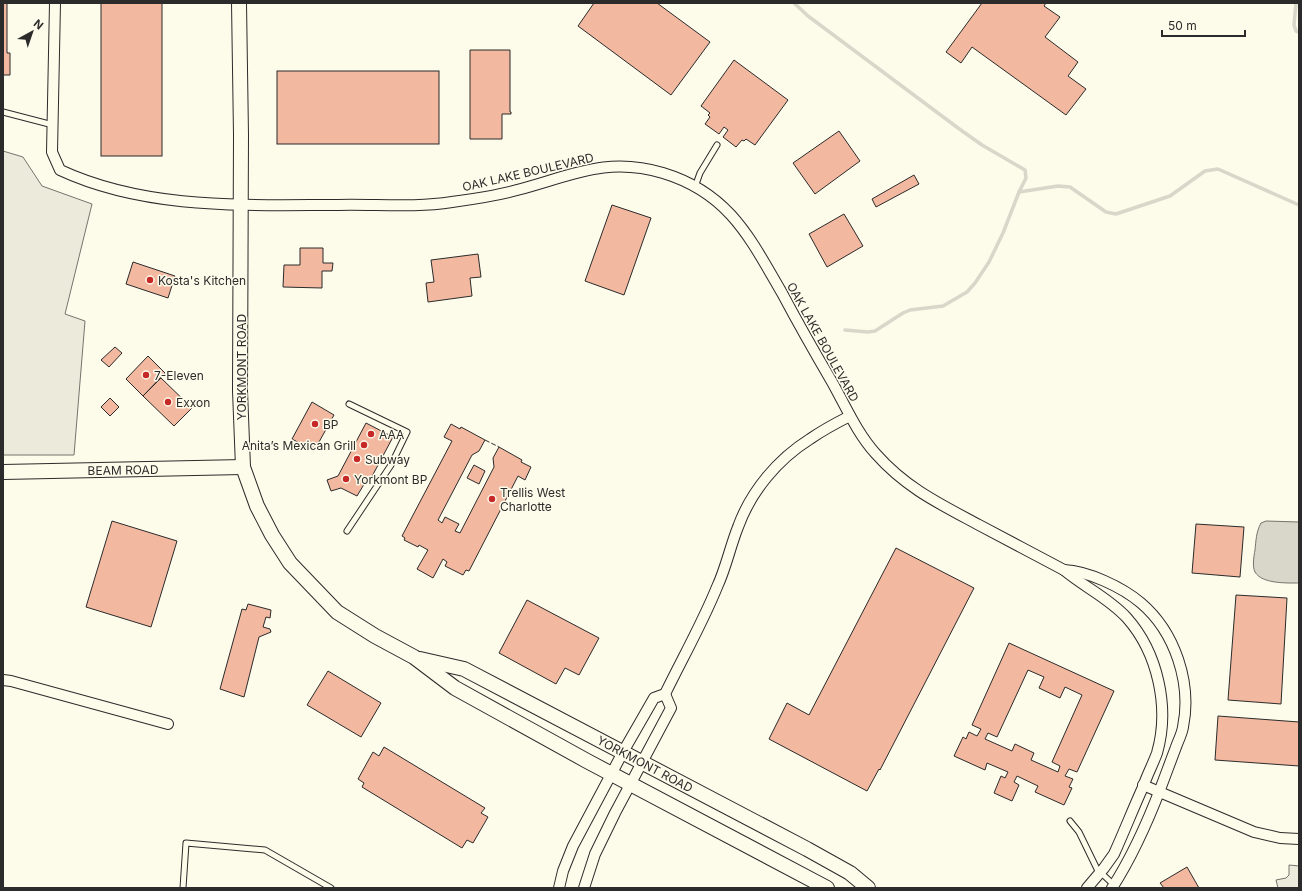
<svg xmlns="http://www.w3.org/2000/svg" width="1302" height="891" font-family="Inter,sans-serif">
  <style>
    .green { fill: #ecebdb; stroke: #74746e }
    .parking { fill: #eceadb; stroke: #74746e }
    .water { fill: #d8d7c9; stroke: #74746e }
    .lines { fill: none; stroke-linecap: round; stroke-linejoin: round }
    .stream { stroke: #d8d7c9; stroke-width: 3.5 }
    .building { fill: #f2b8a0; stroke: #2b2b2b; fill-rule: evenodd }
    .lane-casing { stroke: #2b2b2b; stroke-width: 7 }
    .street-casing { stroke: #2b2b2b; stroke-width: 12 }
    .secondary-casing { stroke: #2b2b2b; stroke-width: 16 }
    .lane { stroke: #fdfbea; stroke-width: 5 }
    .street { stroke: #fdfbea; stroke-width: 10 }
    .secondary { stroke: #fdfbea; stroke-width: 14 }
    .fence { stroke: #2b2b2b; stroke-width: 1; stroke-dasharray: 5 2; stroke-linecap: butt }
    .poi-dot { fill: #c62828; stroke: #fdfbea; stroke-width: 1.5 }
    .labels { text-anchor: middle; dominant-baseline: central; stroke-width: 3; stroke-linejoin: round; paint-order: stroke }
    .street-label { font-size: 12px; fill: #2b2b2b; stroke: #fdfbea }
    .poi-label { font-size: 12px; fill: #2b2b2b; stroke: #fdfbea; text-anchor: start }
  </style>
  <rect width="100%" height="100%" fill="#fdfbea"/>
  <path class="green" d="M3,151L23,157L42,186L92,204L65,314L85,321L74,455H3Z"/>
  <path class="parking" d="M1289,865L1299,866V888H1278L1276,880L1286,878L1289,875Z"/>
  <path class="water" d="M1266,521L1299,522V583C1287,583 1262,584 1255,572C1252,566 1254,556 1255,550C1256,541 1256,532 1261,523Z"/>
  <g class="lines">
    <g class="stream">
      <path d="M794,3L808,16L958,128L982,145L1025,170L1026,178L1019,192L1003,233L989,262L975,283L967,292L943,306L910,310L903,313L875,331L868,332L845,330"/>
      <path d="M1296,3L1294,25L1296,31L1299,32"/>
      <path d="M1019,192L1058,186L1070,187L1106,212L1116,214L1170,196L1205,171L1218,169L1299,205"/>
    </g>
  </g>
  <g class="building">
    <path d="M3,3H7V53H10V75H3Z"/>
    <rect x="101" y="3" width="61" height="153"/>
    <path d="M594,3H657L710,42L671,95L578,26Z"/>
    <path d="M982,3H1046L1044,6L1060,17L1045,37L1078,62L1068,76L1086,89L1066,115L972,47L961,63L946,52Z"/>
    <path d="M470,50H510V112H511V114H502V139H470Z"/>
    <path d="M734,60L788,100L755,145L746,139L744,141L742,140L736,147L723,137L728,130L724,127L719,134L705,124L710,117L708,115L710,113L701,106Z"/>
    <rect x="277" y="71" width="162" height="73"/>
    <path d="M839,131L860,161L815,194L793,163Z"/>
    <path d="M914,175L919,184L876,207L872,199Z"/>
    <path d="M612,205L651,218L624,295L585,281Z"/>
    <path d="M844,214L863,246L827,267L809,234Z"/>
    <path d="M300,248H323V263H333L332,271H322V288L283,287L284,265H300Z"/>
    <path d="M478,254L481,277L470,278L472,296L428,302L426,283L434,282L431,260Z"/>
    <path d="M133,262L175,276L168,298L126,284Z"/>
    <path d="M115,347L122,353L109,367L101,360Z"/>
    <path d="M148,356L165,373L143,396L126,379Z"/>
    <path d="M161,378L192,408L174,426L143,396Z"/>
    <path d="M110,398L119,407L110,416L101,407Z"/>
    <path d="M312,402L334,415L314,451L292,439Z"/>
    <path d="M366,423L393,437L369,482L366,481L357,496L341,488L331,491L327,480L338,476Z"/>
    <path d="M451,424L460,429L461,427L485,440L479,451L472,455L438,520L442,523L445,517L459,524L455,531L460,533L494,467L493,458L499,447L522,460L521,462L531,467L525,480L518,476L469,571L466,570L463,575L445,566L447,562L443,559L433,578L417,569L428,550L419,545L418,547L404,540L405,538L402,536L452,441L444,437Z"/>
    <path d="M474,465L485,471L479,484L467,478Z"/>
    <path d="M112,521L177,541L151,627L86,607Z"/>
    <path d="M1196,524L1244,527L1240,577L1192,573Z"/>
    <path d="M896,548L974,588L880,770L879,769L867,791L769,739L787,703L809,715Z"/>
    <path d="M1236,595L1287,598L1281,704L1228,700Z"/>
    <path d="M527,600L599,638L579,675L565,668L556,684L499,653Z"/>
    <path d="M248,604L271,610L270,618L266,617L263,627L270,629L271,632L259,637L244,697L220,689L242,609L246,610Z"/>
    <path d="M1009,643L1114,691L1077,772L1069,769L1065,776L1073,779L1069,787L1072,788L1064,805L1035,792L1038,786L1017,776L1014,782L1019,785L1012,801L994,793L1001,776L1005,778L1008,772L987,763L985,770L954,756L963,737L966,739L969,732L977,736L981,729L972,725ZM1028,670L1044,677L1039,688L1060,698L1065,687L1082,695L1052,762L1060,766L1058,772L1031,760L1034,753L1015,744L1012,751L985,739L988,733L997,737Z"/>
    <path d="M328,671L381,703L361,737L307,705Z"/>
    <path d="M1299,715V766L1215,760L1218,716L1299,722Z"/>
    <path d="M384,747L485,808L481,813L488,817L473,843L467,840L462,848L362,787L364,783L358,779L373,752L379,756Z"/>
    <path d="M1187,867L1199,888H1164L1160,883Z"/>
  </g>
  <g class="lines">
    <defs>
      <g id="lane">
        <path d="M3,112L53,125"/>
        <path d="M695,187L700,173L717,145"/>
        <path d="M347,531L391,465L407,432L349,404"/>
        <path d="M1070,821L1079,832L1097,869L1114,885"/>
        <path d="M183,888L186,843L265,850L331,888"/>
      </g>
      <g id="street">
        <path d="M55,3L52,152L60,170C146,210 245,205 338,205C376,204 414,208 452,202C474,199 496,196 517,190C571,176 606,156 663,173C729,193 750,238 782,293C798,323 815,353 832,382C846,407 857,433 876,454C906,488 940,504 979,525C1007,540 1036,555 1064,570C1084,587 1109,598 1127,618C1158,653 1170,708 1157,753C1153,764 1147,775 1143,787C1133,809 1124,832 1114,854L1104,868L1087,888"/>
        <path d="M1064,570C1088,571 1122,587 1141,603C1175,632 1192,683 1183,727C1182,734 1178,741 1176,747C1171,760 1166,774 1161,787C1148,821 1132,857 1112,888"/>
        <path d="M3,680L11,681L168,724"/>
        <path d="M665,694C682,659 702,624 717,587C726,568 730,547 738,527C751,491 778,459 810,439C823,430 836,423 850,416"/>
        <path d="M1143,785L1254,832L1280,838L1299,839"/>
        <path d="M559,888L563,871L573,846L623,752L654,698L665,694L671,708L615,813L595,854L584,888"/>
      </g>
      <g id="secondary">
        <path d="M239,3L241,135L240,391L243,467L257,506L272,535L290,563L337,612L375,636L414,657L455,688L587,761L827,888"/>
        <path d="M3,472L243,467"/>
        <path d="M420,659L464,669L807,849L850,873L868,888"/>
      </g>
    </defs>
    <use href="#lane" class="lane-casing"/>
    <use href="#street" class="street-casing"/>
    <use href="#secondary" class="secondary-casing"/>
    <use href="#lane" class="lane"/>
    <use href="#street" class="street"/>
    <use href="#secondary" class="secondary"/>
    <path class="fence" d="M485,440L499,447"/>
  </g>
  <g class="poi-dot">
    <circle cx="150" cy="280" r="4"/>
    <circle cx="146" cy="375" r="4"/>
    <circle cx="168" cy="402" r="4"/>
    <circle cx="315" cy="424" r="4"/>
    <circle cx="371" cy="434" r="4"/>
    <circle cx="364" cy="445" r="4"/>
    <circle cx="357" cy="459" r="4"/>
    <circle cx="346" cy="479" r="4"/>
    <circle cx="492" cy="499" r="4"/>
  </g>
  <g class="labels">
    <g class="street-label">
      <text transform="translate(528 172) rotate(-13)">OAK LAKE BOULEVARD</text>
      <text transform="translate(823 342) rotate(61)">OAK LAKE BOULEVARD</text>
      <text transform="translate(241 367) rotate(-90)">YORKMONT ROAD</text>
      <text transform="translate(123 470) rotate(-1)">BEAM ROAD</text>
      <text transform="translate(645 764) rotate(28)">YORKMONT ROAD</text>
    </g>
    <g class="poi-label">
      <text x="158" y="280">Kosta's Kitchen</text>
      <text x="154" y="375">7-Eleven</text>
      <text x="176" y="402">Exxon</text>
      <text x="323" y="424">BP</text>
      <text x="379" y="434">AAA</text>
      <text x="356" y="445" text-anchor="end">Anita’s Mexican Grill</text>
      <text x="365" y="459">Subway</text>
      <text x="354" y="479">Yorkmont BP</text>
      <text x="500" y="492">Trellis West<tspan x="500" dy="14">Charlotte</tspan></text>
    </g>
  </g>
  <rect width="1302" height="891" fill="none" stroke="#2b2b2b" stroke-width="8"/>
  <g transform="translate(32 32) rotate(40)" stroke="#fdfbea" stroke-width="3" paint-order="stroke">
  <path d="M0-3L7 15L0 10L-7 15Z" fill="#2b2b2b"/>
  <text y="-6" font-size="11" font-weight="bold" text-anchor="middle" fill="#2b2b2b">N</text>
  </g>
  <path d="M1162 30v6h83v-6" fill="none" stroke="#2b2b2b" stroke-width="2"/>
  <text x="1168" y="30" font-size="12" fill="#2b2b2b" stroke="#fdfbea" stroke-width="3" paint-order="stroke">50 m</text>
</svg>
